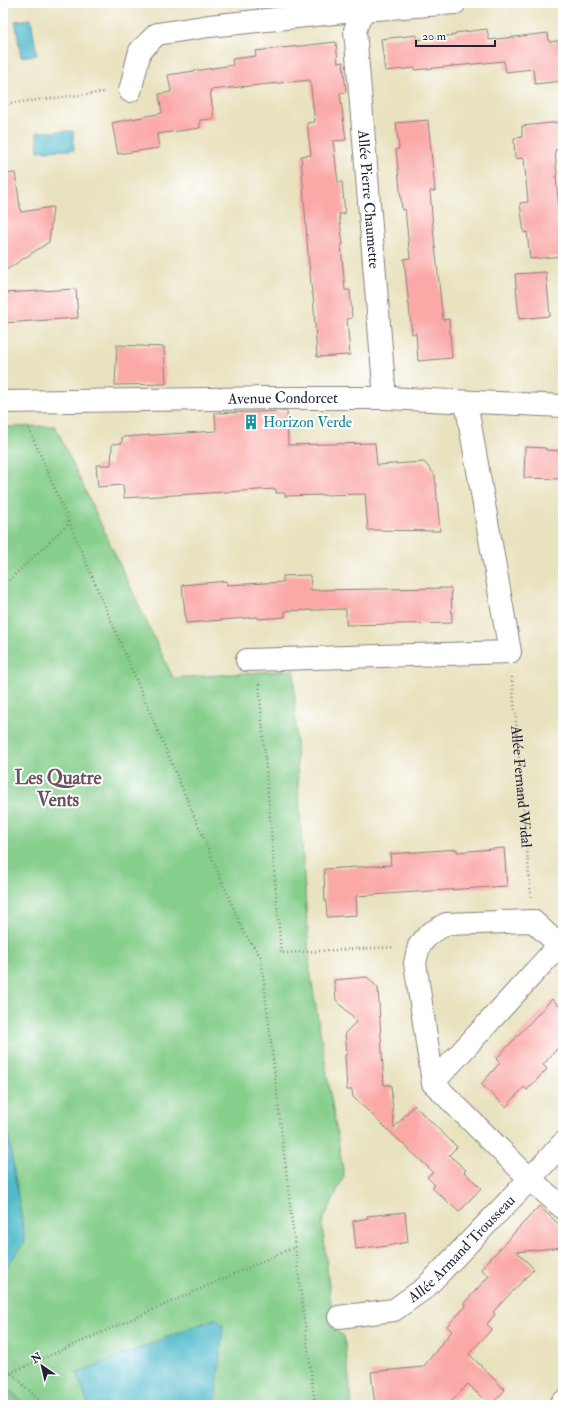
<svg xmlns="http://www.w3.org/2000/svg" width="566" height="1408" font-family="'IM FELL Double Pica',serif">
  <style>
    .green { fill: #85ce8b; stroke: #547863 }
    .forest { fill: #6cb177; stroke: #476a59 }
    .water { fill: #4fbacb; stroke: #386e83 }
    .building { fill: #faa9a7 }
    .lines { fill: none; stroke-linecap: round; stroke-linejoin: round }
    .minor-casing { stroke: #86827d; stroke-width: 24 }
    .path { stroke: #86827d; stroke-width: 2.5; stroke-dasharray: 1 3; stroke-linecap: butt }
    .minor { stroke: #fff; stroke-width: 22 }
    .labels { text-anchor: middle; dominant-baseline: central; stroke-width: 4; stroke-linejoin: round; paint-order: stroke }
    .street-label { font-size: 15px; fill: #22223b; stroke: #fff }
    .culture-label { font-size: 15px; fill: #0d838f; stroke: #fff; text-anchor: start }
    .district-label { font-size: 19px; font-weight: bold; fill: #6e5161; stroke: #fff }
  </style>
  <rect width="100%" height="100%" fill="#fff"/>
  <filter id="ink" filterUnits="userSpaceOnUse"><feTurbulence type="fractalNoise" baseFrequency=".025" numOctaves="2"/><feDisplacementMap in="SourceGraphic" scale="8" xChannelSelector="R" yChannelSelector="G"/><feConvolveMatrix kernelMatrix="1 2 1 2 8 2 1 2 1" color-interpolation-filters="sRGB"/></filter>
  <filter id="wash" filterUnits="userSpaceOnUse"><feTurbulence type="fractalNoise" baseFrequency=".012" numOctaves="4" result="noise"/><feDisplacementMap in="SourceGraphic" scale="16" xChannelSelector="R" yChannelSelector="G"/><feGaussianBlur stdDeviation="0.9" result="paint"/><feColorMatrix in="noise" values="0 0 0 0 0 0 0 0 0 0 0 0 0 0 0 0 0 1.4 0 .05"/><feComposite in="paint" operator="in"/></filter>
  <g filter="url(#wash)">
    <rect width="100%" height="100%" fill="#e9e2bf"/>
    <path class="green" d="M55,426L173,678L294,670L297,766L310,971L344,1176L322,1223L334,1330L344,1336L352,1405H3V427Z"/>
    <path class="forest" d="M3,1383L26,1405H3Z"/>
    <g class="water">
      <path d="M31,19L37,55L21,57L15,21Z"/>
      <path d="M73,131L74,150L38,151L37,132Z"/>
      <path d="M3,1100L25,1241L3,1272Z"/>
      <path d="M216,1318L223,1326L215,1405H88L77,1373Z"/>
    </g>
    <g id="blocks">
      <g class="building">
        <path d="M487,29L489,40L548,33L549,42L563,40V81L535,84L533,69L506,72L504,61L415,70V68L385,71L381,39L417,35V40L455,35V33Z"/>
        <path d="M336,42L338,63L343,62L346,92L340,93L346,140L333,141L338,182H342L345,214H339L343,245H341L345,290H350L352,318L347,319L350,355L317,357L313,294H312L308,254L301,156L311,155L307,123L315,122L310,80L210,90L214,119L200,120V128L157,134L159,148L118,154L112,123L162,113L159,94L171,92L168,75L233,65L232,59L256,56L255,51Z"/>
        <path d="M428,120L435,191H430L433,227L443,320L449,319L452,358L418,361L416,333L412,334L404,259L410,258L405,209L402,210L396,149H399L396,123Z"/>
        <path d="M561,122L563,149L555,150L557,176H556L563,256L530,259L527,232L524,233L520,203L528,202L524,158L515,159L514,138L522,137V126Z"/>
        <path d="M15,173L21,212L53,207L49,242L3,272V174Z"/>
        <path d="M546,272L550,316L519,319L515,274Z"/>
        <path d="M76,289L78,318L3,323V293Z"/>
        <path d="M117,345L164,347L166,384L115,385Z"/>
        <path d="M287,411L288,445L375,443L377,465L424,462L435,475L440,531L368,530L365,494L285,496V493H276V489L124,498L123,485L98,487L96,465H111L112,444L122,443V437L216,431L215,413Z"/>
        <path d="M525,447L546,448V450L563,451V479L524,478Z"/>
        <path d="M310,575L311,590L451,588L452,623L346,625V609L285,611V617L258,619V617L186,623L182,585L227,581V585L283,582V576Z"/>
        <path d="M504,848L507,886L356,896L357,915L327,917L326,902H325L324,869L391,865L390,854L457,849V852Z"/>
        <path d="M367,977L378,988L384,1085H391L394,1128L414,1105L457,1147L449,1155L466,1170L464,1172L481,1188L459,1212L432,1188L435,1185L427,1177L433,1172L353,1097L352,1090H347L345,1055L347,1054L345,1033L357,1021L336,1000L334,980Z"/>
        <path d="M552,999L563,1010V1042L543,1065L547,1069L527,1090L524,1087L506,1107L481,1084L500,1063L496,1059Z"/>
        <path d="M539,1206L563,1228V1247L517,1252L534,1269L493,1312L495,1314L487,1324L492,1329L469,1354L505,1390L491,1405H489L468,1384L448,1405H375L371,1372L423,1367L452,1331L447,1326L466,1306L464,1303L489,1276L481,1269Z"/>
        <path d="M405,1212L408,1242L380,1247V1246L356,1249L353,1221L368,1218L367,1216Z"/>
      </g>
    </g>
  </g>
  <g filter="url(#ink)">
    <use href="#blocks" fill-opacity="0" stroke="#86827d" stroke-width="1"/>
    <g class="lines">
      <defs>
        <g id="minor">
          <path id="s2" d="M366,3L355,30L385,398"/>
          <path d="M130,91L140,51L157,34L209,26L363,10L455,3"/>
          <path id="s3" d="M3,402L271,398H385L563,406"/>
          <path d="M247,660L510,652L466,402"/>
          <path d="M563,941L433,1083L530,1179L563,1208"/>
          <path d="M433,1083L415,963L419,946L429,934L446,924L533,921L559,945"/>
          <path id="s4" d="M339,1317L394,1310L425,1288L530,1179L563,1143"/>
          <path d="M560,1405L563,1402"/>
        </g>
      </defs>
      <use href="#minor" class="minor-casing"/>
      <g class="path">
        <path d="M3,104L106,92"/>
        <path d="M3,586L69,523"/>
        <path id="s1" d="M512,677L531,897"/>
        <path d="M259,684L281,953L395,947"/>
        <path d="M295,1247L315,1405"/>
        <path d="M3,1365L44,1405"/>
        <path d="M10,1373L295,1247L261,957L244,933L28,426"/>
      </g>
      <use href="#minor" class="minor"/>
    </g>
  </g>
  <defs>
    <symbol id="building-bare" viewBox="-9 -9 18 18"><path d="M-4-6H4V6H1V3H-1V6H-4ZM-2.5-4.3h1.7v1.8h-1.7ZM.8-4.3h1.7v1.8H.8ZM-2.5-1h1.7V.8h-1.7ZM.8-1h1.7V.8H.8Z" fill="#0f9aa8" stroke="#fff" stroke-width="2.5" paint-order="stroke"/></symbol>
  </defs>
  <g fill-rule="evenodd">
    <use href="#building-bare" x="240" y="411" width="22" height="22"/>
  </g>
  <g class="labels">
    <g class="street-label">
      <text stroke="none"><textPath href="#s2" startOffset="199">Allée Pierre Chaumette</textPath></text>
      <text stroke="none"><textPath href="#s3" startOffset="280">Avenue Condorcet</textPath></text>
      <text stroke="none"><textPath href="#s1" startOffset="110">Allée Fernand Widal</textPath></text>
      <text stroke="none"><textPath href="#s4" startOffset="147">Allée Armand Trousseau</textPath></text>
    </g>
    <g class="culture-label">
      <text x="263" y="422">Horizon Verde</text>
    </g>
    <g class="district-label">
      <text x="58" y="778">Les Quatre<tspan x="58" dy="22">Vents</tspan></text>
    </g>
  </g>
  <rect width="566" height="1408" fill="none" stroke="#fff" stroke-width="16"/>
  <g transform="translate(42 1366) rotate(326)" stroke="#ffffff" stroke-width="3" paint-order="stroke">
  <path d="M0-3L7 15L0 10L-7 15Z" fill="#22223b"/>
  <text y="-6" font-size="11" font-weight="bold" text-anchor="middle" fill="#22223b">N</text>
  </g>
  <path d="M416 40v6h79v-6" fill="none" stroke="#22223b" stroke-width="2"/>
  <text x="422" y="40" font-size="12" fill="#22223b" stroke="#ffffff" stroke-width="3" paint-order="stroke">20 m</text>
</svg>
